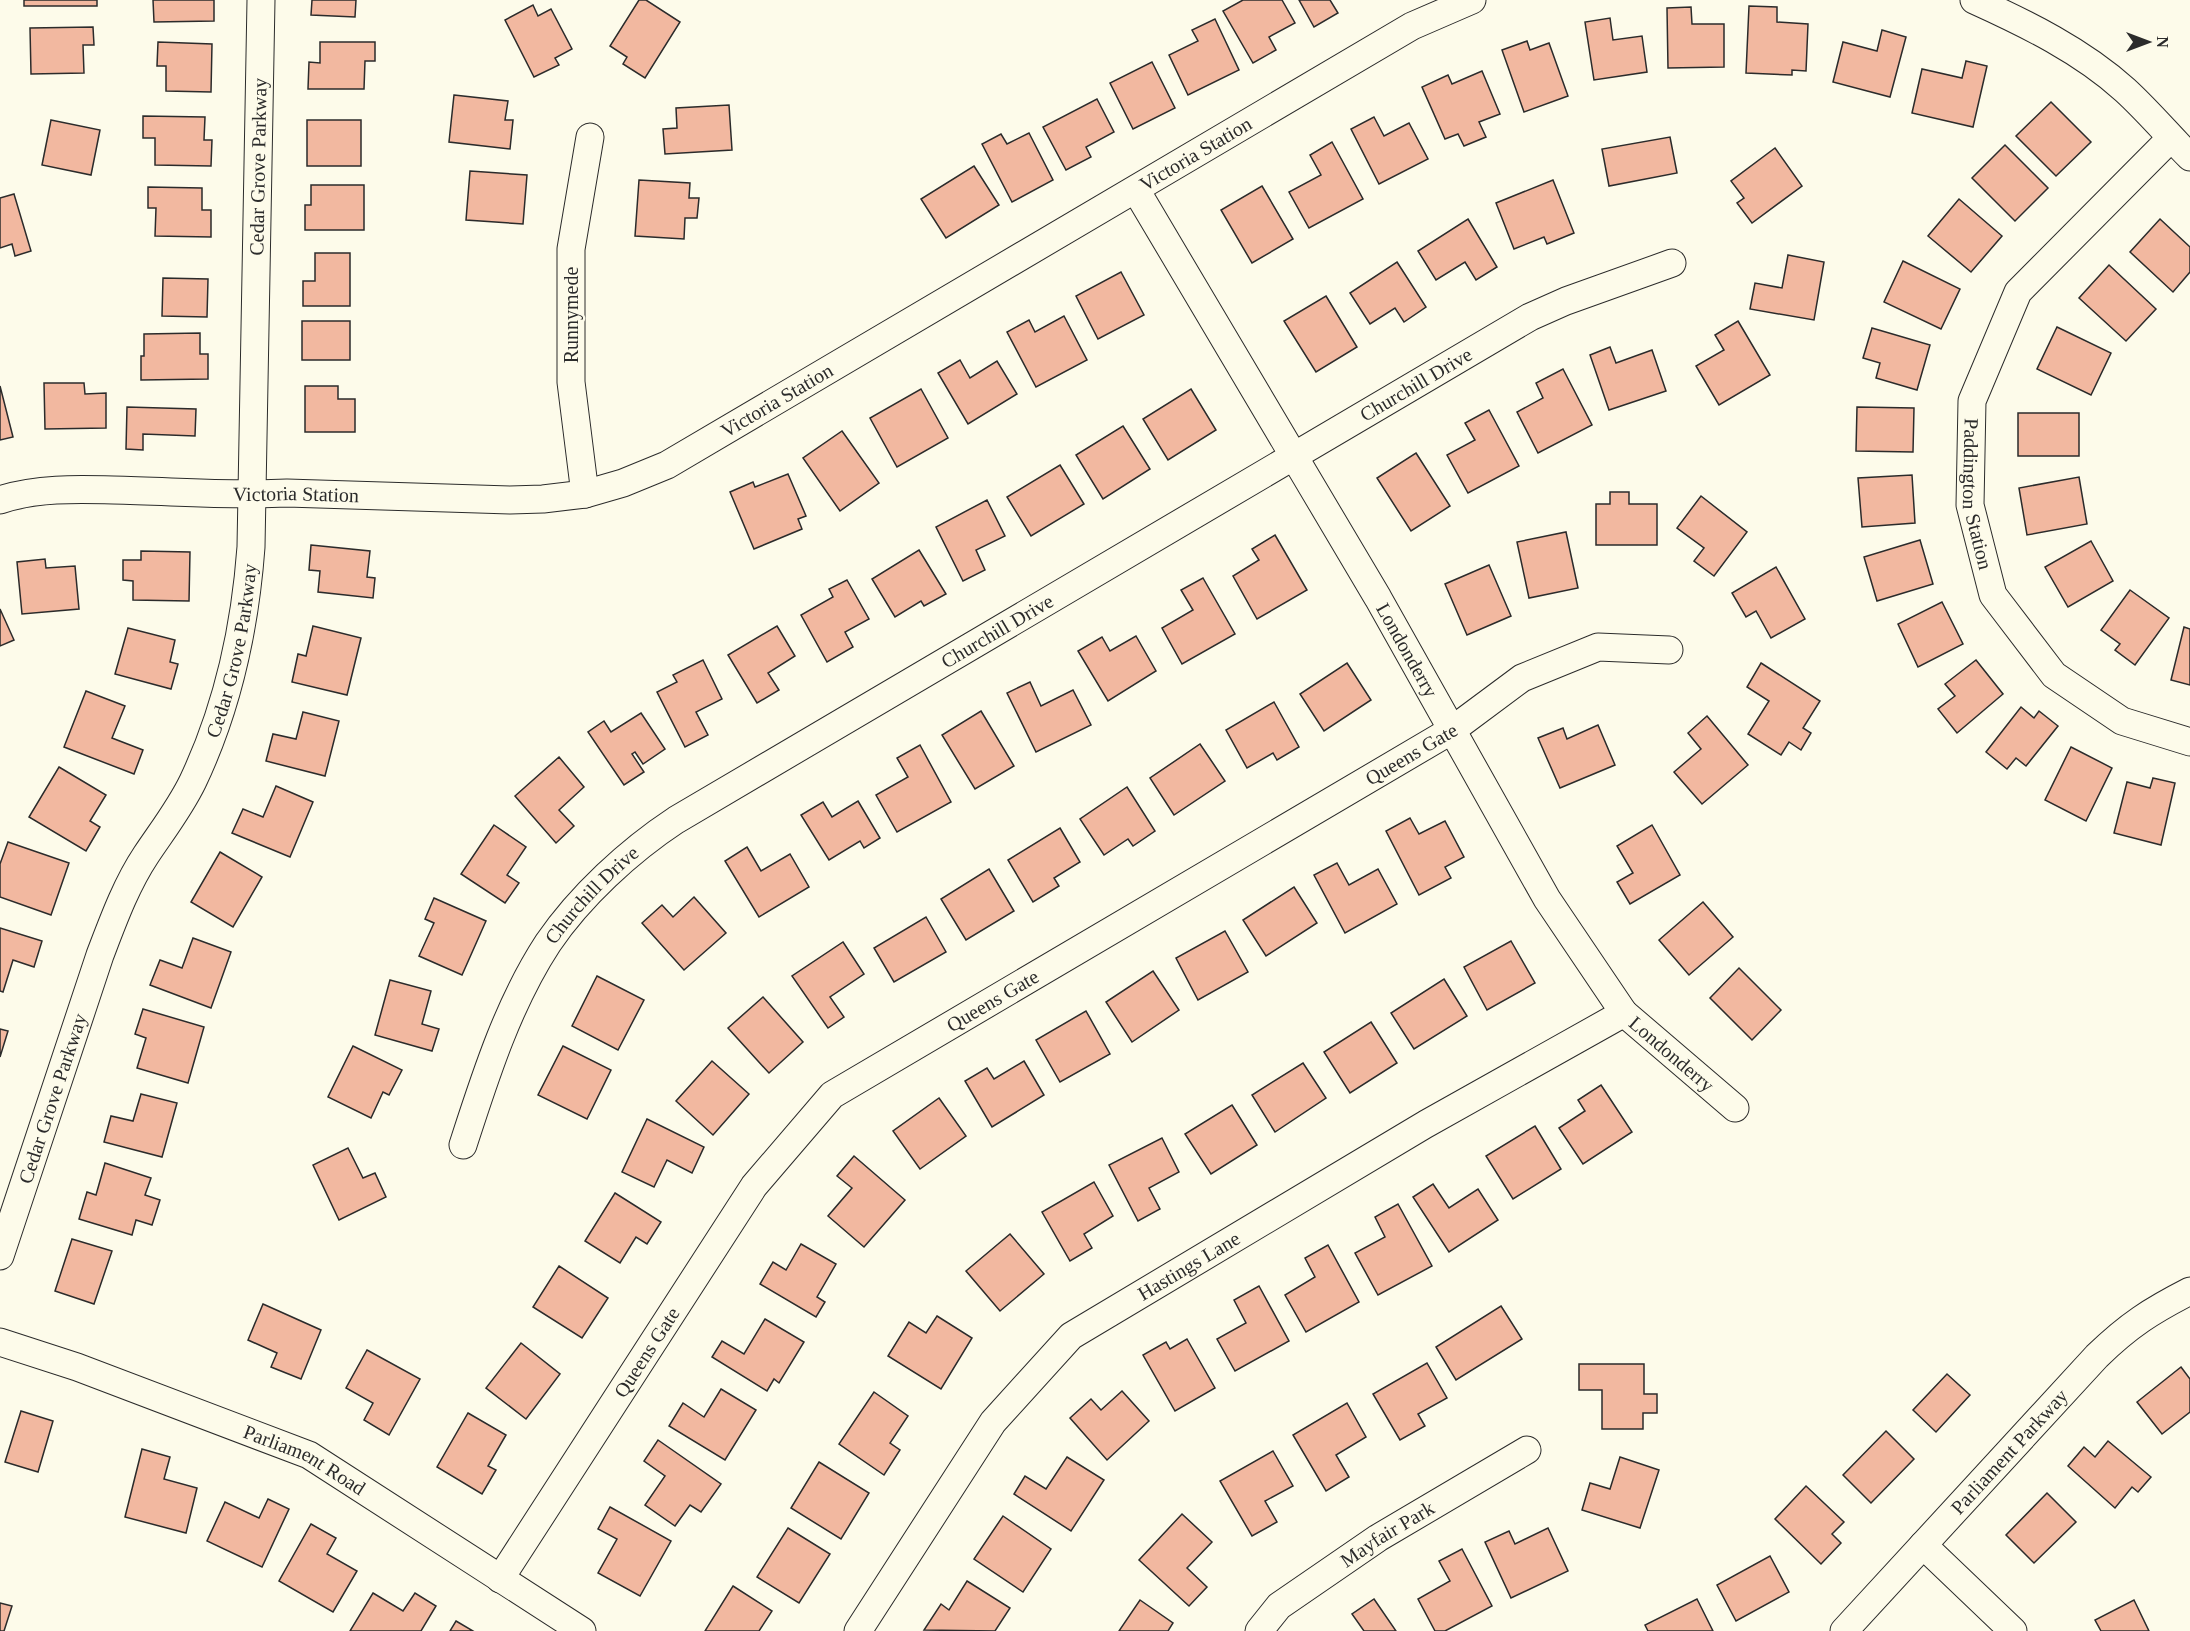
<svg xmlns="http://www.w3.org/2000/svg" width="2190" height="1631" font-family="Georgia,serif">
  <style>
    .building { fill: #f2b8a0; stroke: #2b2b2b; stroke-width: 1.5 }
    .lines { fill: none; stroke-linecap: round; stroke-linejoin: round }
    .minor-casing { stroke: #2b2b2b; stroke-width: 29 }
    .minor { stroke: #fdfbea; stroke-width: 27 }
    .labels { text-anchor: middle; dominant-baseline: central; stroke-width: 4.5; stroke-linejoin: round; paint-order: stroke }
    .street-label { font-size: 20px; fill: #2b2b2b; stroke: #fdfbea }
  </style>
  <rect width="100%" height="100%" fill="#fdfbea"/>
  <g class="building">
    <rect x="24" y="0" width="73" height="6"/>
    <path d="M153,0H214V21L154,22Z"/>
    <path d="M312,0H356L355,17L311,15Z"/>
    <path d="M639,0H646L680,22L645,78L623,64L627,57L610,46Z"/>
    <path d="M1243,0H1282L1295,23L1269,37L1276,50L1253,63L1223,11Z"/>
    <path d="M1299,0H1330L1338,13L1314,27Z"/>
    <path d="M533,5L538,16L551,9L572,49L555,58L559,65L534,77L505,20Z"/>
    <path d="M1749,6L1777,7V22L1808,24L1806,71L1792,70V75L1746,73Z"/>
    <path d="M1691,7L1692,24H1724V67L1668,68L1667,8Z"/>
    <path d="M1610,18L1613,40L1642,36L1647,72L1594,80L1585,22Z"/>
    <path d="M1215,19L1239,70L1188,95L1169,55L1198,41L1192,30Z"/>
    <path d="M93,27L94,45H83L84,73L31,74L30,28Z"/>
    <path d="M1882,30L1906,37L1890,97L1833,82L1843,42L1877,51Z"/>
    <path d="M1527,41L1530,50L1549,43L1568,96L1524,112L1502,50Z"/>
    <path d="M158,42L212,44L211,92L166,91V66H157Z"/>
    <path d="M320,42H375V61H365L364,89H308L309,62L320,63Z"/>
    <path d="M1966,61L1987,66L1973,127L1912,113L1922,69L1962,78Z"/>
    <path d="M1152,62L1175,108L1133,129L1110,83Z"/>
    <path d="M1482,71L1500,114L1479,122L1486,137L1464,146L1458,134L1445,139L1422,87L1448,75L1452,84Z"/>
    <path d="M454,95L508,101L505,120H513L510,149L449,142Z"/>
    <path d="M1097,99L1114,132L1086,147L1091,157L1066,170L1043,127Z"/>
    <path d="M2051,102L2091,142L2056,176L2016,136Z"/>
    <path d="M729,105L732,150L665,154L663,129L677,128L676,108Z"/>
    <path d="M143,116L205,117L204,140H212L211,166L155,165V138H143Z"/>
    <path d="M1374,117L1384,136L1409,123L1428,159L1379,184L1351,129Z"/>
    <path d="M51,120L100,130L91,175L42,165Z"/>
    <rect x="307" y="120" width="54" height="46"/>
    <path d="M1029,133L1053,180L1012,202L982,144L1001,134L1007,144Z"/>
    <path d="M1670,137L1677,173L1609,186L1602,149Z"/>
    <path d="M1332,142L1363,199L1309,228L1289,192L1321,175L1310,155Z"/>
    <path d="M2005,145L2048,188L2015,221L1972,178Z"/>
    <path d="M1775,148L1802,186L1752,223L1737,203L1744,198L1731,181Z"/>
    <path d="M974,166L999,205L946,238L921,199Z"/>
    <path d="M470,171L527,175L523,224L466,220Z"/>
    <path d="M639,180L690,183L689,198H699L697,218H685L684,239L635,236Z"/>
    <path d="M1553,180L1574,233L1547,244L1544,237L1514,249L1496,203Z"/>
    <path d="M311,185H364V230H305V205H311Z"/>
    <path d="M1262,186L1293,239L1252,263L1221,210Z"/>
    <path d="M148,187L202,188V210H211V237L155,236L156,208H148Z"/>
    <path d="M14,194L31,251L15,256L12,244L0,248V198Z"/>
    <path d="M1959,199L2002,236L1971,272L1928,236Z"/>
    <path d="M1468,219L1497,267L1476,280L1465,262L1436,280L1418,251Z"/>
    <path d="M2160,219L2190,247V272L2173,292L2130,252Z"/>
    <path d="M315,253H350V306H303V281H315Z"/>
    <path d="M1788,255L1824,262L1814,320L1750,309L1755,283L1782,288Z"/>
    <path d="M1903,261L1960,289L1941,329L1884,302Z"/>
    <path d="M1397,262L1426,307L1404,322L1395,308L1370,324L1350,293Z"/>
    <path d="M2109,265L2156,309L2126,341L2079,298Z"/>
    <path d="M1121,272L1144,315L1098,339L1076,296Z"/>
    <path d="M163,278L208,279L207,317L162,316Z"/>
    <path d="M1326,296L1357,347L1316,372L1284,321Z"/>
    <path d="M1064,316L1087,360L1036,387L1007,332L1029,320L1035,332Z"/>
    <rect x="302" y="321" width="48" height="39"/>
    <path d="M1738,321L1770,375L1719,405L1696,366L1724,350L1715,335Z"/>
    <path d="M2057,327L2111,353L2091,395L2037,369Z"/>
    <path d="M1872,328L1930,345L1917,390L1876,378L1880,363L1863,358Z"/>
    <path d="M200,333V354H208V379L141,380V356H144V334Z"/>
    <path d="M1610,347L1616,363L1652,350L1666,391L1609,410L1590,355Z"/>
    <path d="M960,360L970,378L997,361L1017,394L968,424L938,373Z"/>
    <path d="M1563,369L1592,425L1538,453L1517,412L1543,398L1536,383Z"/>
    <path d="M44,383H84L85,394L106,393V428L45,429Z"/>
    <path d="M0,386L13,437L0,440Z"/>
    <path d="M305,386H338V399H355V432H305Z"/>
    <path d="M921,389L948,438L897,467L870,418Z"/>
    <path d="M1191,389L1216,430L1168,460L1143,419Z"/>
    <path d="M127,407L196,409L195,436L143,434V450L126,449Z"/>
    <path d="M1857,407L1914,408L1913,452L1856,451Z"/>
    <path d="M1489,410L1519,466L1468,493L1447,455L1475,440L1465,423Z"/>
    <rect x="2018" y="413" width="61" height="43"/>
    <path d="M1123,426L1150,469L1103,499L1076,455Z"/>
    <path d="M842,431L879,483L840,511L803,458Z"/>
    <path d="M1416,453L1450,506L1411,531L1377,478Z"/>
    <path d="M1060,465L1084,504L1031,536L1007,497Z"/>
    <path d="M788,474L806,516L798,519L802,529L754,549L730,492L753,482L755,487Z"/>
    <path d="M1912,475L1915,523L1862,527L1858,478Z"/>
    <path d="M2079,477L2087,524L2027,535L2019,488Z"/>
    <path d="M1610,492H1629V504H1657V545H1596V504H1610Z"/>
    <path d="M1701,496L1747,532L1714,576L1694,561L1704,548L1677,528Z"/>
    <path d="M987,500L1005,536L976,550L985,570L963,581L936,527Z"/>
    <path d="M1566,532L1578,588L1529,598L1517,542Z"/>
    <path d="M1275,535L1307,590L1257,619L1233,576L1259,560L1252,549Z"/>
    <path d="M1920,540L1933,584L1877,601L1864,557Z"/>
    <path d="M2091,541L2113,581L2068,607L2045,567Z"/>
    <path d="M311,545L370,551L367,577L375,578L373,598L318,592L320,571L309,570Z"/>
    <path d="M919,550L946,594L924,606L921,601L895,617L872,579Z"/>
    <path d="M141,551L190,552L189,601L133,600V581L123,580V560H141Z"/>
    <path d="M45,559L46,568L75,566L79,609L22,614L17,562Z"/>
    <path d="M1489,565L1511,616L1467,635L1445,584Z"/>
    <path d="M1776,567L1805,619L1771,638L1756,611L1746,617L1732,593Z"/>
    <path d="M1203,578L1235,634L1182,664L1162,628L1193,610L1181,590Z"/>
    <path d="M847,580L869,619L845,632L853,647L827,662L801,615L833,597L829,589Z"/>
    <path d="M2130,590L2169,618L2135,665L2115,650L2120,644L2101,630Z"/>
    <path d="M1942,602L1963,644L1918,667L1898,624Z"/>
    <path d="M0,609L14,640L0,646Z"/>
    <path d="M313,626L361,638L347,695L292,682L298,654L306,656Z"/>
    <path d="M777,626L795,656L768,673L779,690L757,703L728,655Z"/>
    <path d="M2184,627L2190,629V685L2171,680Z"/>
    <path d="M128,628L175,640L170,662L178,664L171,689L115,674Z"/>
    <path d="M1136,636L1156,671L1108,701L1078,651L1102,637L1110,651Z"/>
    <path d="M703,660L722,699L696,712L708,735L685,747L657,692L677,682L673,675Z"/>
    <path d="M1976,660L2003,694L1957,733L1938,709L1955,696L1945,684Z"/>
    <path d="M1347,663L1371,700L1324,731L1300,694Z"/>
    <path d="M1761,663L1820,701L1803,728L1811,733L1801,750L1789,742L1781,755L1748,734L1769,701L1747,687Z"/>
    <path d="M1030,682L1041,706L1073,690L1091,725L1036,752L1007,693Z"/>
    <path d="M86,691L125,706L112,738L143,750L134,774L64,747Z"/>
    <path d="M1274,702L1299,747L1277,760L1273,753L1247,768L1226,730Z"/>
    <path d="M2021,707L2034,718L2039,711L2058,726L2026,766L2016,758L2007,769L1986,752Z"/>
    <path d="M981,711L1014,766L975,789L942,735Z"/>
    <path d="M303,712L339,721L325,776L266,761L273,734L296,739Z"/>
    <path d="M641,713L665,749L643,764L635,752L632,754L644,772L624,785L588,732L604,721L611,732Z"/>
    <path d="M1707,716L1748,765L1702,804L1674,772L1701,749L1688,733Z"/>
    <path d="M1598,725L1615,765L1560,788L1538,738L1563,728L1567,739Z"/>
    <path d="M1200,744L1225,781L1174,815L1150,778Z"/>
    <path d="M920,745L951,802L897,832L876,795L908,777L897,758Z"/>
    <path d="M2071,747L2112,768L2086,821L2045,800Z"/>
    <path d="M559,757L584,787L559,810L574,826L556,843L515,796Z"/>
    <path d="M59,767L106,795L90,821L100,827L86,851L29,817Z"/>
    <path d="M2153,778L2175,783L2161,845L2114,833L2127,782L2150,788Z"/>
    <path d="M276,786L313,802L290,857L232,833L243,809L263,817Z"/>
    <path d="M1127,787L1155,831L1133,846L1128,839L1104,855L1080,819Z"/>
    <path d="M858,801L880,838L864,848L860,841L829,860L801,815L823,802L832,817Z"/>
    <path d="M1410,818L1419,834L1445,821L1464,857L1445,867L1451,878L1419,895L1386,831Z"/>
    <path d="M494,825L526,847L507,875L519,883L505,903L461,874Z"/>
    <path d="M1652,825L1680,875L1630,904L1617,882L1633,873L1617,846Z"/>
    <path d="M1060,828L1080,862L1054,878L1059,886L1033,902L1008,860Z"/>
    <path d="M8,842L69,863L51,915L0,897V864Z"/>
    <path d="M747,847L761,871L790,854L809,887L759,917L725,861Z"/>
    <path d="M220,852L262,877L233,927L191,902Z"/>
    <path d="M1337,863L1349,885L1378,869L1397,904L1345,933L1314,875Z"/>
    <path d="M989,869L1014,911L966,940L941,899Z"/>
    <path d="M1294,887L1317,923L1266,956L1243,920Z"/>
    <path d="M694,897L726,933L684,970L642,923L662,905L673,917Z"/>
    <path d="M434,898L486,921L462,975L419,956L434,923L425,919Z"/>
    <path d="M1703,902L1733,937L1689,975L1659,940Z"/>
    <path d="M926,917L946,952L894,982L874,948Z"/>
    <path d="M0,928L42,941L34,967L13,960L3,992L0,991Z"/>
    <path d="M1225,931L1248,972L1198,1000L1176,958Z"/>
    <path d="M193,938L231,952L211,1008L150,985L160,960L182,968Z"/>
    <path d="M1511,941L1535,983L1487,1010L1464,967Z"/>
    <path d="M843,942L864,974L830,997L844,1017L828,1028L792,976Z"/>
    <path d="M1739,968L1781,1010L1752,1040L1710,998Z"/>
    <path d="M1153,971L1179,1010L1132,1042L1106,1002Z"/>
    <path d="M597,976L644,1000L618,1050L572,1026Z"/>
    <path d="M1444,979L1467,1016L1414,1049L1391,1013Z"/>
    <path d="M390,980L431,991L422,1024L439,1029L432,1051L375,1035Z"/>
    <path d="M763,997L803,1042L769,1073L728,1028Z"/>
    <path d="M143,1009L204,1027L188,1083L137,1068L146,1038L135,1034Z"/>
    <path d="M1086,1011L1110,1054L1060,1082L1036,1040Z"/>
    <path d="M1371,1022L1397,1063L1350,1093L1324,1052Z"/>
    <path d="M0,1029L8,1031L0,1057Z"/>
    <path d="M353,1046L402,1070L389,1095L383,1092L371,1118L328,1097Z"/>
    <path d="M563,1046L611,1070L587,1119L538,1095Z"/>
    <path d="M712,1061L749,1094L713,1135L676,1101Z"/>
    <path d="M1024,1061L1044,1095L992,1127L965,1081L987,1068L994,1079Z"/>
    <path d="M1303,1063L1326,1098L1275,1132L1252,1095Z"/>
    <path d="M1601,1085L1632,1132L1583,1164L1559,1128L1585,1111L1578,1100Z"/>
    <path d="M141,1094L177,1103L162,1157L104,1142L111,1116L133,1121Z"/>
    <path d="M939,1098L966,1136L920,1169L893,1131Z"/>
    <path d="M1232,1105L1257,1145L1211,1174L1185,1134Z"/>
    <path d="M647,1119L704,1147L692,1173L667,1160L654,1187L622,1172Z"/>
    <path d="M1535,1126L1561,1169L1513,1199L1486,1156Z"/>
    <path d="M1162,1138L1179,1172L1149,1188L1160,1209L1138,1221L1109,1165Z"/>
    <path d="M348,1148L363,1178L375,1173L386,1197L339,1220L313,1165Z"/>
    <path d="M854,1156L905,1200L864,1247L828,1216L852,1188L837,1176Z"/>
    <path d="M105,1163L151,1178L145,1195L160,1200L152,1225L136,1220L132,1235L79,1219L87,1192L96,1195Z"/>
    <path d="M1094,1182L1113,1216L1084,1234L1092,1248L1070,1261L1042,1212Z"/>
    <path d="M1433,1184L1449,1208L1478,1189L1498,1220L1449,1252L1413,1197Z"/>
    <path d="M615,1193L661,1222L647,1244L636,1237L620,1263L585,1241Z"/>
    <path d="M1398,1204L1432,1266L1378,1295L1355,1253L1385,1237L1375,1217Z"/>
    <path d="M1010,1234L1044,1274L1000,1311L966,1271Z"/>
    <path d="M72,1239L112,1251L94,1304L55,1291Z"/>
    <path d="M801,1244L836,1264L817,1297L825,1302L816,1317L760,1284L773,1262L786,1270Z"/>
    <path d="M1328,1245L1359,1302L1306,1332L1285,1295L1315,1277L1305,1258Z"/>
    <path d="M559,1266L608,1298L582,1338L533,1307Z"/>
    <path d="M1259,1286L1289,1341L1235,1371L1217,1339L1246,1323L1234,1300Z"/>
    <path d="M263,1304L321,1330L301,1379L271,1367L277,1353L248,1340Z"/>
    <path d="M1501,1306L1522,1339L1456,1380L1436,1347Z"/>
    <path d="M937,1316L972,1338L941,1389L888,1356L909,1322L926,1333Z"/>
    <path d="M765,1319L804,1342L779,1383L774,1379L767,1391L712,1357L722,1341L744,1354Z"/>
    <path d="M1187,1339L1215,1388L1175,1411L1143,1355L1166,1342L1170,1349Z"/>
    <path d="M521,1343L560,1374L526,1419L486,1388Z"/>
    <path d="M367,1350L420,1379L389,1435L364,1420L373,1403L346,1388Z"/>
    <path d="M1427,1363L1447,1398L1418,1414L1425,1426L1400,1440L1373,1394Z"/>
    <path d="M1579,1364H1644V1394H1657V1413H1643V1429H1602V1390H1579Z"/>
    <path d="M2181,1367L2190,1379V1412L2162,1434L2137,1402Z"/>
    <path d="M1947,1374L1970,1395L1936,1432L1913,1410Z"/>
    <path d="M721,1389L756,1410L725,1460L669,1426L683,1403L704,1417Z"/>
    <path d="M1122,1391L1149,1421L1107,1460L1070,1418L1091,1399L1101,1410Z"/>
    <path d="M874,1392L908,1416L890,1443L900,1450L884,1475L839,1444Z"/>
    <path d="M1347,1403L1366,1437L1336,1455L1349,1477L1326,1491L1293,1435Z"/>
    <path d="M21,1411L53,1421L38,1472L5,1462Z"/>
    <path d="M468,1413L506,1435L488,1466L496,1470L482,1494L437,1467Z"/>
    <path d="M1886,1431L1914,1459L1871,1503L1843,1475Z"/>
    <path d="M658,1440L721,1484L701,1512L690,1505L675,1526L645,1505L665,1476L644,1461Z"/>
    <path d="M2108,1441L2151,1477L2138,1492L2132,1487L2115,1508L2068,1466L2084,1447L2095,1457Z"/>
    <path d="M142,1449L170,1457L164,1479L197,1488L186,1533L125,1517Z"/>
    <path d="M1273,1451L1293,1486L1265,1501L1277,1522L1252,1536L1220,1481Z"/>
    <path d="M1067,1457L1104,1480L1071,1531L1014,1494L1025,1476L1046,1489Z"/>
    <path d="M1620,1457L1659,1470L1640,1528L1582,1510L1590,1483L1610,1489Z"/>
    <path d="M819,1462L869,1493L841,1539L791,1508Z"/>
    <path d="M1806,1486L1844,1522L1832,1534L1841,1543L1821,1564L1775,1519Z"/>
    <path d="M2047,1493L2076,1522L2034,1563L2006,1535Z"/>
    <path d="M268,1499L289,1509L262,1567L207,1541L225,1502L259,1518Z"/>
    <path d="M610,1507L671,1541L640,1596L598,1573L617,1539L598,1529Z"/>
    <path d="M1182,1514L1212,1542L1187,1568L1207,1587L1189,1606L1139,1560Z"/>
    <path d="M1003,1516L1051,1549L1023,1592L974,1559Z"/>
    <path d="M311,1524L336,1538L327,1554L357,1571L333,1612L279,1581Z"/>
    <path d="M788,1528L830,1554L799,1603L757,1577Z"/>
    <path d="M1548,1528L1568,1571L1511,1598L1485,1542L1509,1531L1515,1544Z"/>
    <path d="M1462,1549L1492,1606L1445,1631H1435L1418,1599L1450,1581L1439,1561Z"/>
    <path d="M1770,1556L1789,1592L1736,1621L1717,1585Z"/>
    <path d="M967,1581L1010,1608L995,1631L924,1630L941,1604L949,1610Z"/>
    <path d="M733,1586L772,1611L759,1631H705Z"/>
    <path d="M373,1593L403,1611L415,1593L436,1606L421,1631H350Z"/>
    <path d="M1374,1599L1396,1631H1364L1352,1614Z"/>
    <path d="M1697,1599L1713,1631H1648L1645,1625Z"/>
    <path d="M1140,1600L1173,1623L1168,1631H1119Z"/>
    <path d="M2134,1600L2149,1631H2101L2095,1620Z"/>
    <path d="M0,1603L12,1606L4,1631H0Z"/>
    <path d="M456,1621L473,1631H450Z"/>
  </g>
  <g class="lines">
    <defs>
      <g id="minor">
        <path d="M1974,0C2027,24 2082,51 2125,90C2148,111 2168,135 2190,157"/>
        <path id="s1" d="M2171,138L2018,292L1972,401L1970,505L1993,595L2054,675L2122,721L2190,742"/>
        <path id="s2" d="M1136,190L1378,598L1547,899L1624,1013L1735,1108"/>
        <path d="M585,494L571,382V249L590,137"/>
        <path id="s3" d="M0,500C35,488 77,489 113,490C171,491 229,496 287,493L510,500L543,499L585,494L623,483L667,465L1412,26L1472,0"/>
        <path id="s4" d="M463,1145C485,1077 508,1004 548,943C580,896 629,851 676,820L1530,317L1566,301L1672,263"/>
        <path id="s5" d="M0,1256L100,955C113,921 126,885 146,855C162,831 180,808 193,781C228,707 245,629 251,547L261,0"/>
        <path id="s6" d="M0,1342L77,1367L309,1455L582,1631"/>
        <path d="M1923,1545L2013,1631"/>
        <path id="s7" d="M500,1579L754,1186L832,1095L1452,730L1522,678L1598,647L1669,650"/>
        <path id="s8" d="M858,1631L993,1422L1071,1336L1426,1124L1624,1013"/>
        <path id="s9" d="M1259,1631L1279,1606L1378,1538L1527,1450"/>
        <path id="s10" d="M1844,1631L2097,1356C2129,1325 2151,1311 2190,1291"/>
      </g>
    </defs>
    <use href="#minor" class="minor-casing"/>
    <use href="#minor" class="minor"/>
  </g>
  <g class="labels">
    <g class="street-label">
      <text stroke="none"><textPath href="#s3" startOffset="1287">Victoria Station</textPath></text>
      <text stroke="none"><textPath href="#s5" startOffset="1138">Cedar Grove Parkway</textPath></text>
      <text transform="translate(571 315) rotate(-90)">Runnymede</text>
      <text stroke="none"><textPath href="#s4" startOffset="1257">Churchill Drive</textPath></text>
      <text stroke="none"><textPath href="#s3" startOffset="801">Victoria Station</textPath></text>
      <text stroke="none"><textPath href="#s1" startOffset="429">Paddington Station</textPath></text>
      <text stroke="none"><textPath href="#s3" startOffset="297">Victoria Station</textPath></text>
      <text stroke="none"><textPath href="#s4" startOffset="771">Churchill Drive</textPath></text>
      <text stroke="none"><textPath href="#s2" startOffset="534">Londonderry</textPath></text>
      <text stroke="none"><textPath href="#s5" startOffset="652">Cedar Grove Parkway</textPath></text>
      <text stroke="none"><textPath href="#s7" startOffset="1260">Queens Gate</textPath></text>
      <text stroke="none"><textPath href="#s4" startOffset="285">Churchill Drive</textPath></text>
      <text stroke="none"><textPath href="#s7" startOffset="774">Queens Gate</textPath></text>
      <text stroke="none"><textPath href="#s2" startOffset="1020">Londonderry</textPath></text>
      <text stroke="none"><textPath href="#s5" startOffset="166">Cedar Grove Parkway</textPath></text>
      <text stroke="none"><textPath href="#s8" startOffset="502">Hastings Lane</textPath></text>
      <text stroke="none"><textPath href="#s7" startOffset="270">Queens Gate</textPath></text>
      <text stroke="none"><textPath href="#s10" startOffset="244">Parliament Parkway</textPath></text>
      <text stroke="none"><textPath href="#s6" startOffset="327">Parliament Road</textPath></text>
      <text stroke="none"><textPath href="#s9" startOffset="162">Mayfair Park</textPath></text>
    </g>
  </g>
  <g transform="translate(2148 42) rotate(90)" stroke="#fdfbea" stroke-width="4.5" paint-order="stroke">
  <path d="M0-4.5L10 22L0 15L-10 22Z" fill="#2b2b2b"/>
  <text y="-9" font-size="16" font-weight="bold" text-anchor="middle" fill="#2b2b2b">N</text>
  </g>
</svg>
